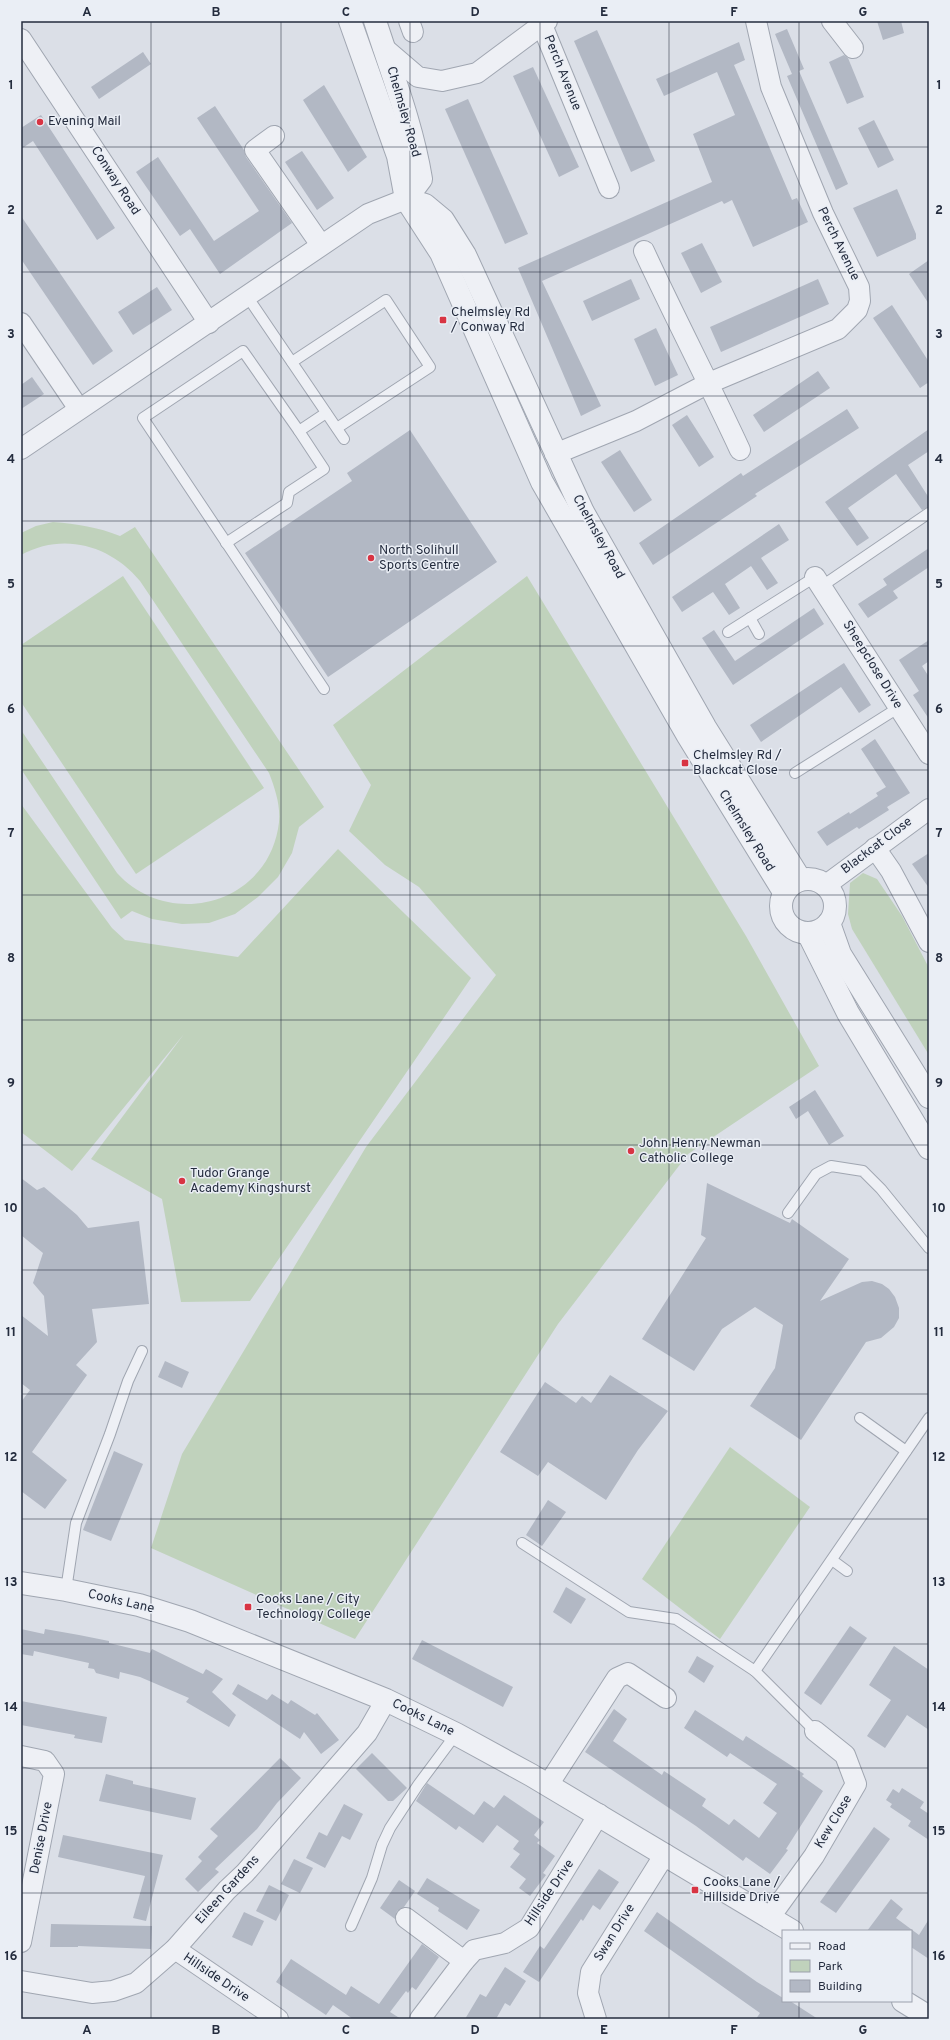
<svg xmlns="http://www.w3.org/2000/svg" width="950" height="2040" font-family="Overpass,sans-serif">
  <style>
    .green { fill: #c0d2bc }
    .building { fill: #b2b8c4 }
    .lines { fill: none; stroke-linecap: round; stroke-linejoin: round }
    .service-casing { stroke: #a0a6b1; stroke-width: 12 }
    .minor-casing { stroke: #a0a6b1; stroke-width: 22 }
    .tertiary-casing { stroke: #a0a6b1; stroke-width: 24 }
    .service { stroke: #eef0f5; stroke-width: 10 }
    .minor { stroke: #eef0f5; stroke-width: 20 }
    .tertiary { stroke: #eef0f5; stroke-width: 22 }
    .grid { fill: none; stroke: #242c3e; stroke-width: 1; stroke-opacity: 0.55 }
    .poi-dot { fill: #d83443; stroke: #eaeef5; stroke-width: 1.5 }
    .labels { text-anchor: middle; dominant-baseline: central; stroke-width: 3; stroke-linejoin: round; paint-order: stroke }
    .street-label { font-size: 13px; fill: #242c3e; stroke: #eaeef5 }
    .poi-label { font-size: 13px; fill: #242c3e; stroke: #eaeef5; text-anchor: start }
    .neatline { fill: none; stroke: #242c3e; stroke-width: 1.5 }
    .grid-label { font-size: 13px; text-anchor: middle; font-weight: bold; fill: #242c3e }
  </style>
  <rect width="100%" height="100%" fill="#dbdfe7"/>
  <g class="green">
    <path d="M53,522C77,524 98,527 120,536L135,527L324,807L299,827L292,853L278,877L258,897L235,914L209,923L182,924L152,919L132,911L121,919L21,769V730L117,873C168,929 264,906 278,829C282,810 276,791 269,773L140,581C110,545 63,532 21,555V533L36,526Z"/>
    <path d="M123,576L264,788L136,874L21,702V645Z"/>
    <path d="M527,576L746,936L819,1066L688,1154L558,1324L355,1639L151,1548L182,1454L366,1147L496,975L419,887L385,865L349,831L371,785L333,725Z"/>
    <path d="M21,804L112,928L125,940L238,957L338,849L471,978L250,1301L181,1302L162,1199L91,1159L184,1034L72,1171L21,1132Z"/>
    <path d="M863,873L877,879L902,916L929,968V1055L852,929L848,914L850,883Z"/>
    <path d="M730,1447L810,1507L720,1639L642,1579Z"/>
  </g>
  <g class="building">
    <path d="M877,21H901L904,33L883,40Z"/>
    <path d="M787,29L804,69L799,71L848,184L836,190L787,76L792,74L775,34Z"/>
    <path d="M597,30L655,161L631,172L574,41Z"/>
    <path d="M739,42L745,60L734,65L792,200L797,198L808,222L753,247L732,200L724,204L722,201L542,281L601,406L581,416L518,268L712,182L693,134L735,115L717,72L664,96L656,79Z"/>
    <path d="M143,52L151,64L99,99L91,87Z"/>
    <path d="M844,55L848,58L864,97L847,104L829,62Z"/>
    <path d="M533,67L579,167L559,177L513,76Z"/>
    <path d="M324,85L367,157L348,172L303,100Z"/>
    <path d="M468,99L528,234L505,244L445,109Z"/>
    <path d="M215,106L244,150L246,157L292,223L220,274L190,229L180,236L136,172L158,157L214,241L259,211L197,118Z"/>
    <path d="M41,115L115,228L97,240L33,141L21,149V128Z"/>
    <path d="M874,120L894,160L878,168L858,128Z"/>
    <path d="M302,151L334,198L317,210L285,162Z"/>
    <path d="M897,189L916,234V239L877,257L853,208Z"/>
    <path d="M21,216L113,351L93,365L21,259Z"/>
    <path d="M702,243L722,282L701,293L681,253Z"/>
    <path d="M929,260V304L909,274Z"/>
    <path d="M631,279L640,299L592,321L583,301Z"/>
    <path d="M818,279L829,304L721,352L710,327Z"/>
    <path d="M157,287L172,310L133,335L118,312Z"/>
    <path d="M892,305L929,362V382L920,388L873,318Z"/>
    <path d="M656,328L678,375L655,386L634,339Z"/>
    <path d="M818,371L830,388L764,432L753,415Z"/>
    <path d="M32,377L44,394L21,409V385Z"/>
    <path d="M847,409L859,428L755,494L757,496L653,565L639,543L741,473L743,476Z"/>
    <path d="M687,415L714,457L699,467L672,425Z"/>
    <path d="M929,429V451L908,465L929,498V507L922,510L896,474L848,508L869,538L857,546L825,502Z"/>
    <path d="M410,430L497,562L328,677L245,553L352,481L347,473Z"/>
    <path d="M620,450L652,500L634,512L601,462Z"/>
    <path d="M779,524L789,540L761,558L778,583L767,590L751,566L725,584L740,608L729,615L713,592L682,612L672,597Z"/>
    <path d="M929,548V567L893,591L898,598L868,618L858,604L887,585L883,579Z"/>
    <path d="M814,608L824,624L733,685L702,638L714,630L735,661Z"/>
    <path d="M929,640V661L922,666L929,677V719L913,695L919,691L899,660Z"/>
    <path d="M844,663L871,705L859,713L841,687L761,742L750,725Z"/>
    <path d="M875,739L910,793L887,807L889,810L859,829L857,827L827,846L817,832L849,812L850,814L878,796L876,793L886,787L861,749Z"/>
    <path d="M929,853V888L912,864Z"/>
    <path d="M815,1090L844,1136L829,1145L808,1111L796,1119L789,1107Z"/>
    <path d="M21,1178L37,1190L44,1187L77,1215L88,1228L139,1221L149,1304L92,1309L97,1342L76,1365L87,1375L32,1452L67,1480L45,1509L21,1491V1402L30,1390L21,1383V1315L48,1336L44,1296L33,1283L43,1253L21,1235Z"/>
    <path d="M707,1183L790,1223L792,1219L849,1259L820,1301L862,1282L872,1281L882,1284L889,1289L895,1297L899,1308V1318L894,1327L881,1338L866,1342L801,1440L750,1406L775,1368L783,1325L755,1307L722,1329L694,1371L642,1339L706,1238L701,1235Z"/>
    <path d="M165,1361L189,1372L182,1388L158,1377Z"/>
    <path d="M610,1375L668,1411L638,1450L606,1500L548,1462L538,1476L500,1452L545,1382L576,1403L582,1396L591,1403Z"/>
    <path d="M114,1451L143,1464L111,1541L83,1530Z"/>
    <path d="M548,1500L566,1512L542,1546L526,1535Z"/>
    <path d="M566,1587L586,1599L571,1624L553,1612Z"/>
    <path d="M850,1626L867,1638L821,1705L804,1693Z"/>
    <path d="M21,1629L44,1634L45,1629L79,1635L109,1641V1643L150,1653L152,1649L203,1674L206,1669L223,1679L212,1692L236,1715L229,1727L186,1702L189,1698L140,1677L120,1672L119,1679L96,1673L94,1669L88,1668L89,1663L34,1651L33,1656L21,1654Z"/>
    <path d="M422,1640L513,1687L503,1707L412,1659Z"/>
    <path d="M894,1646L929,1670V1730L907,1715L885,1748L867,1736L891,1700L869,1685Z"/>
    <path d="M697,1656L714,1666L704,1683L688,1672Z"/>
    <path d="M238,1684L267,1700L272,1694L288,1704L291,1700L315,1715L317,1713L339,1740L321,1754L304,1732L300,1739L232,1694Z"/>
    <path d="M21,1701L107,1717L102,1743L74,1738L75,1735L21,1725Z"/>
    <path d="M614,1709L627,1719L613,1741L662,1775L664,1771L706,1799L702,1806L729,1825L734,1819L759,1838L777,1813L763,1803L777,1784L730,1753L727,1757L684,1728L695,1710L743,1741L746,1736L804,1774L802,1776L823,1791L786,1849L788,1850L770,1874L746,1857L743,1861L696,1826L585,1752Z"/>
    <path d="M372,1753L407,1788L393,1801H388L356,1769Z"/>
    <path d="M280,1758L301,1778L277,1803L257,1829L215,1869L219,1872L198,1892L185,1879L202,1861L198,1857L218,1836L210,1829Z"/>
    <path d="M106,1774L133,1781V1784L196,1798L191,1820L99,1801Z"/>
    <path d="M427,1783L474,1815L484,1801L494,1808L504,1795L544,1822L534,1835L540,1840L537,1843L555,1856L543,1873L546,1875L530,1896L519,1888L526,1879L510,1867L520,1854L513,1849L519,1841L497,1825L483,1843L459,1826L456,1830L416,1801Z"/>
    <path d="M902,1788L924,1802L920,1808L929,1814V1840L908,1826L911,1821L890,1807L892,1804L886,1800L893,1789L899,1793Z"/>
    <path d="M344,1804L363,1814L350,1840L342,1836L325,1868L306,1858L319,1832L327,1836Z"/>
    <path d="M874,1827L890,1839L836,1913L820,1902Z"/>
    <path d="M63,1835L163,1855L146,1921L133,1918L145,1876L58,1857Z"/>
    <path d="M294,1859L313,1868L300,1893L281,1884Z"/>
    <path d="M599,1869L619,1882L600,1910L593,1905L583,1921L581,1919L539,1982L523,1972L540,1946L544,1949Z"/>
    <path d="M427,1878L480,1910L467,1930L438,1911L439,1908L417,1894Z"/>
    <path d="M399,1880L415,1891L404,1907L397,1911L395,1919L380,1908Z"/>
    <path d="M269,1885L289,1895L276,1921L256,1911Z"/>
    <path d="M891,1899L903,1909L896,1918L919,1935L929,1919V1959L911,1947V1931H867Z"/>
    <path d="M244,1912L264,1921L252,1946L232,1937Z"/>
    <path d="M657,1912L757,1982L783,1998V2001H790L818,2019H756L760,2013L644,1931Z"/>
    <path d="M51,1924L152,1926L151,1949L78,1946V1947H50Z"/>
    <path d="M422,1944L439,1957L416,1990L412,1987L408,1993L406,1991L390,2012L401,2019H353L333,2005L326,2015L276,1982L291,1959L346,1995L351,1986L379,2004Z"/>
    <path d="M505,1967L526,1981L510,2006L505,2003L496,2019H465L480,1994L486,1997Z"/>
  </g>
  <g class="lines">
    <defs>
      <g id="service">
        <path d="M247,296L344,439"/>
        <path d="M292,362L386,300L430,367L337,428"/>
        <path d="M226,543L287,503L289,492L324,469L299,431"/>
        <path d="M822,586L929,513"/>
        <path d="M750,618L759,634"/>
        <path d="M728,632L815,577"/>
        <path d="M324,689L143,418L243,351L299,431L326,413"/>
        <path d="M795,773L898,708"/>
        <path d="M788,1213L816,1174L831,1166L863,1171L881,1189L929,1248"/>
        <path d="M860,1418L906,1451"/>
        <path d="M522,1543L629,1612L676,1619L755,1671L929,1418"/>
        <path d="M832,1560L847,1571"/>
        <path d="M66,1590L76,1523L110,1434L128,1381L142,1351"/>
        <path d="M755,1671L815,1731"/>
        <path d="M351,1926L372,1878L382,1845L390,1828L418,1785L456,1734"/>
      </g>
      <g id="minor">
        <path d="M409,21L413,32"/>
        <path d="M832,21L853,48"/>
        <path d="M542,25L609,188"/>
        <path d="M21,39L209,323"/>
        <path d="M383,47L418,77L442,81L477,73L547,21"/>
        <path d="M274,136L255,150L321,245"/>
        <path d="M644,251C675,318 709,383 740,450"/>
        <path d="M21,323L79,409"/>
        <path d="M21,449L368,214L406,199"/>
        <path d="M555,454L636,421L709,383L838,329L857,310L860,301L859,287L823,213L771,87L756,21"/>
        <path d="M815,577L929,754"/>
        <path d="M875,848L891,871L929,942"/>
        <path d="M826,885L929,809"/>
        <path d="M21,1756L45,1761L54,1774L21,1942"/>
        <path d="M548,1785L617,1678L628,1673L666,1698"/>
        <path d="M770,1917L814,1856L856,1784L845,1755L815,1731"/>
        <path d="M406,1918L464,1961"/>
        <path d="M175,1949L278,2019"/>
        <path d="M21,1981L92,1993L113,1991L136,1983L175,1949L227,1890L245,1873L367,1733L386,1700"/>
        <path d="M420,2019L464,1961L474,1950L505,1943L529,1928L599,1814"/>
        <path d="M596,2019L588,1993L591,1972L665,1854"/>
      </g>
      <g id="tertiary">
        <path d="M350,21L398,156L406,199L441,253L542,482L688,736L784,892"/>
        <path d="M375,21C392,74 412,124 421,179L406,199L425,205L443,220L465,255L583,512L705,727L800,879"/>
        <circle cx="808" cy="906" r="27"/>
        <path d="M829,923L840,954L929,1097"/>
        <path d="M808,933L848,1013L929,1148"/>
        <path d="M21,1583L66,1590L139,1605L190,1621L386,1700L456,1734L531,1775L792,1931"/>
        <path d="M903,2001L929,2017"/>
      </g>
    </defs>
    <use href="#service" class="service-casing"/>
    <use href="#minor" class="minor-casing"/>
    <use href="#tertiary" class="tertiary-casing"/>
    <use href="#service" class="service"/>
    <use href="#minor" class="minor"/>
    <use href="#tertiary" class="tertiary"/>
  </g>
  <path class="grid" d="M151,21V2019M281,21V2019M410,21V2019M540,21V2019M669,21V2019M799,21V1931M21,147H929M21,272H929M21,396H929M21,521H929M21,646H929M21,770H929M21,895H929M21,1020H929M21,1145H929M21,1270H929M21,1394H929M21,1519H929M21,1644H929M21,1768H929M21,1893H929M799,2001V2019"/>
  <g class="poi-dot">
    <circle cx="40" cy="122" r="4"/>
    <rect x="439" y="316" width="8" height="8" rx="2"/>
    <circle cx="371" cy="558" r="4"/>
    <rect x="681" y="759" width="8" height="8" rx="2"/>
    <circle cx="631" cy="1151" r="4"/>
    <circle cx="182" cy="1181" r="4"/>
    <rect x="244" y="1603" width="8" height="8" rx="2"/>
    <rect x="691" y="1886" width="8" height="8" rx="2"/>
  </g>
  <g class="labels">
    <g class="street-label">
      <text transform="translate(562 73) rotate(68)">Perch Avenue</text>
      <text transform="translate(403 112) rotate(74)">Chelmsley Road</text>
      <text transform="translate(115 181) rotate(57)">Conway Road</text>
      <text transform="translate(838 244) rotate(64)">Perch Avenue</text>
      <text transform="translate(598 537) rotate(61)">Chelmsley Road</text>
      <text transform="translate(872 665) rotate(58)">Sheepclose Drive</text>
      <text transform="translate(746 831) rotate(58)">Chelmsley Road</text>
      <text transform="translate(877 846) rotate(-37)">Blackcat Close</text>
      <text transform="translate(121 1602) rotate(13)">Cooks Lane</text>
      <text transform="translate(423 1718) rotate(26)">Cooks Lane</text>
      <text transform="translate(834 1822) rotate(-59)">Kew Close</text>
      <text transform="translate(42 1838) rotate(-79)">Denise Drive</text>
      <text transform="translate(228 1890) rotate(-48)">Eileen Gardens</text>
      <text transform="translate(550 1893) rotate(-56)">Hillside Drive</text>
      <text transform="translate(615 1933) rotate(-58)">Swan Drive</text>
      <text transform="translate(216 1978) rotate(34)">Hillside Drive</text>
    </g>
    <g class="poi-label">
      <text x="48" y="122">Evening Mail</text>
      <text x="451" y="313">Chelmsley Rd<tspan x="451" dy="15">/ Conway Rd</tspan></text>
      <text x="379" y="551">North Solihull<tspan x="379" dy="15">Sports Centre</tspan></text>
      <text x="693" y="756">Chelmsley Rd /<tspan x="693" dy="15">Blackcat Close</tspan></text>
      <text x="639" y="1144">John Henry Newman<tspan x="639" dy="15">Catholic College</tspan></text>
      <text x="190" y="1174">Tudor Grange<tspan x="190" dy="15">Academy Kingshurst</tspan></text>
      <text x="256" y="1600">Cooks Lane / City<tspan x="256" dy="15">Technology College</tspan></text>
      <text x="703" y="1883">Cooks Lane /<tspan x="703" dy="15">Hillside Drive</tspan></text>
    </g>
  </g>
  <rect width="950" height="2040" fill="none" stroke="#eaeef5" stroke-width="44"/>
  <rect x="782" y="1930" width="130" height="72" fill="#eaeef5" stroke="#9ba0ac"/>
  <rect x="790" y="1943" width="20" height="6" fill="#eef0f5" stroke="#9ba0ac"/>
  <text x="818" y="1950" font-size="12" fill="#242c3e">Road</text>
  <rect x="790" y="1960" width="20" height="12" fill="#c0d2bc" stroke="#9ba0ac"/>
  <text x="818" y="1970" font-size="12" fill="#242c3e">Park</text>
  <rect x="790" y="1980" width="20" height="12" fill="#b2b8c4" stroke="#9ba0ac"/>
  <text x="818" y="1990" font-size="12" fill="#242c3e">Building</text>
  <rect x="22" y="22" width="906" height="1996" class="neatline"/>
  <g class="grid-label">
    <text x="87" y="16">A</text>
    <text x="216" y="16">B</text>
    <text x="346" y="16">C</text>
    <text x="475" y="16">D</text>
    <text x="604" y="16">E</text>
    <text x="734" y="16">F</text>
    <text x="863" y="16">G</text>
    <text x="11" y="89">1</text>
    <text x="939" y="89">1</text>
    <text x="11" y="214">2</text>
    <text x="939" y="214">2</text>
    <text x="11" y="338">3</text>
    <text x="939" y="338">3</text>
    <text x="11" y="463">4</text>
    <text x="939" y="463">4</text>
    <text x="11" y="588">5</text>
    <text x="939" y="588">5</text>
    <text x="11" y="713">6</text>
    <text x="939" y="713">6</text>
    <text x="11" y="837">7</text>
    <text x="939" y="837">7</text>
    <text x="11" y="962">8</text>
    <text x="939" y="962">8</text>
    <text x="11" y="1087">9</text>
    <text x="939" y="1087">9</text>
    <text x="11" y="1212">10</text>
    <text x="939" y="1212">10</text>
    <text x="11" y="1336">11</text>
    <text x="939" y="1336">11</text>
    <text x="11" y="1461">12</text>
    <text x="939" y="1461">12</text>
    <text x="11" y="1586">13</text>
    <text x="939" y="1586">13</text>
    <text x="11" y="1711">14</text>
    <text x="939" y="1711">14</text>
    <text x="11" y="1835">15</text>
    <text x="939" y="1835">15</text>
    <text x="11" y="1960">16</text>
    <text x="939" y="1960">16</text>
    <text x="87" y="2034">A</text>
    <text x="216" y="2034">B</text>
    <text x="346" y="2034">C</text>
    <text x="475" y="2034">D</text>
    <text x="604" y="2034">E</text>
    <text x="734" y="2034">F</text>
    <text x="863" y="2034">G</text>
  </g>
</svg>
